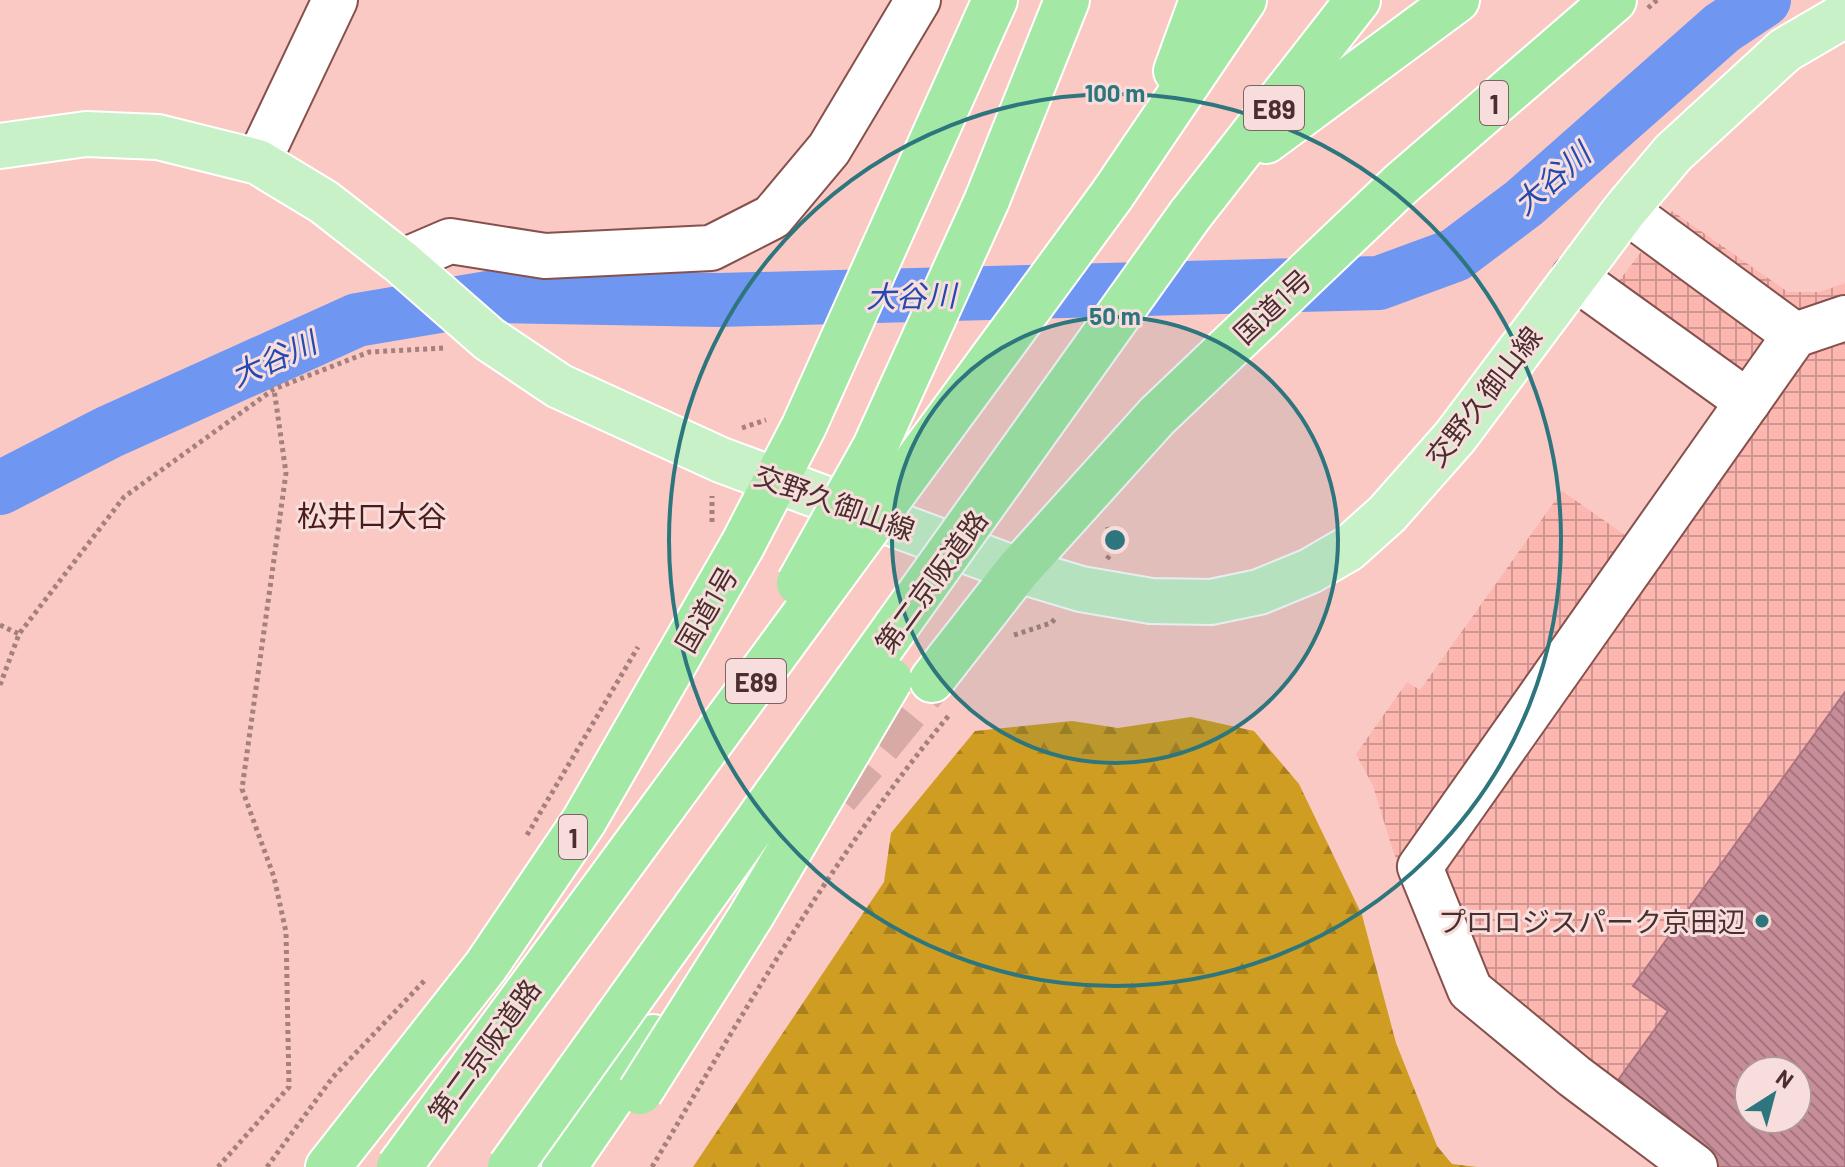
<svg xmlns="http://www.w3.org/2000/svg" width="1845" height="1167" font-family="Barlow,'Noto Sans JP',sans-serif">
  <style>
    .industrial { fill: url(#industrial-grid); fill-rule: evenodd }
    .forest { fill: url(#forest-firs) }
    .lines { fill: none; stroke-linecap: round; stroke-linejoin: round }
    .river { stroke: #6f97f1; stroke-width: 54 }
    .building { fill: url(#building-back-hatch); stroke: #ab7380; stroke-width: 2; fill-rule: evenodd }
    .highway-tunnel { stroke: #d7aaa6; stroke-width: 44; stroke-dasharray: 44 22; stroke-linecap: butt }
    .minor-casing { stroke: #86514c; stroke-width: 48 }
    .major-casing { stroke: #fff; stroke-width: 48 }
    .highway-casing { stroke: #fff; stroke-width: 48 }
    .path { stroke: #a6807c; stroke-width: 5; stroke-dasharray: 4 4; stroke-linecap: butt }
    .minor { stroke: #fff; stroke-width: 44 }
    .major { stroke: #c8f1c8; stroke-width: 44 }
    .highway { stroke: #a3e8a4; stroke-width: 44 }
    .highway-bridge-casing { stroke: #fff; stroke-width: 48; stroke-linecap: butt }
    .highway-bridge { stroke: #a3e8a4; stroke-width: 44 }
    .ring { fill: none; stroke: #2e767e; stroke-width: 4 }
    .poi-dot { fill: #2e767e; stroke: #f7dddb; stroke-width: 3 }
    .labels { text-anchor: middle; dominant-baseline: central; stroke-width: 6; stroke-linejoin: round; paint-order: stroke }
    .shield { fill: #f7dddb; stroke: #7d6462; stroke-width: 2 }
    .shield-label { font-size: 26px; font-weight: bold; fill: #49302e }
    .street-label { font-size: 28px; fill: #49302e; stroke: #f7dddb }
    .poi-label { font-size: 28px; fill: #49302e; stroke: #f7dddb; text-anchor: end }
    .water-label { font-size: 30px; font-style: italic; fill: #2449b0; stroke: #f7dddb }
    .neighbourhood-label { font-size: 30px; fill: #4a1b19; stroke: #f7dddb }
    .centre { fill: #2e767e; stroke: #f7dddb; stroke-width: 4 }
    .ring-label { font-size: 24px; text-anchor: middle; font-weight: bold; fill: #2e767e; stroke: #f7dddb; stroke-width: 6; stroke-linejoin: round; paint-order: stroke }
  </style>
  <defs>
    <pattern id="industrial-grid" width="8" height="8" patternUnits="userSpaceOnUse" patternTransform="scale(2)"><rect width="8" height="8" fill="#fdb7b1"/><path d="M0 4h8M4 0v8" fill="none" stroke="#cf9590"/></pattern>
    <pattern id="forest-firs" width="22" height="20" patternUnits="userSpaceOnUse" patternTransform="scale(2)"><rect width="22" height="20" fill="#ce9d21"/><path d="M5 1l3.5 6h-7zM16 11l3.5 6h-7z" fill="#a9801d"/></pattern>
    <pattern id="building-back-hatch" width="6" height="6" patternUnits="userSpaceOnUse" patternTransform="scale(2)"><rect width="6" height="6" fill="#c78d99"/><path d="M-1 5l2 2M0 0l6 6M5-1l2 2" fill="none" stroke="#a4747d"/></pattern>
  </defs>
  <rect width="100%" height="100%" fill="#fbc9c4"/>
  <path class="industrial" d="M1672,211L1788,292H1820L1845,283V1167H1678L1455,998L1393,851L1373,786L1356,754L1407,682L1420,690L1562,491L1632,540L1718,417L1714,403L1594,314ZM1749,1071H1797V1119H1749Z"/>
  <path class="forest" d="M1191,717L1254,731L1299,784L1362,915L1396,1043L1437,1146L1452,1164L1477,1167H693L884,882L891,833L975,731L1072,721L1118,728Z"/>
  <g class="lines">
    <path class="river" d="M0,488L109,432L357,320L499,296L719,300L1379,283L1455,255L1524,203L1722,28L1764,0"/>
  </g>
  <path class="building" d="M1845,692V1167H1710L1608,1094L1668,1011L1633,986ZM1749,1071H1797V1119H1749Z"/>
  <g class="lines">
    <path class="highway-tunnel" d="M837,796L932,680"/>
    <defs>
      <g id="minor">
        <path d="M258,162L335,0"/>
        <path d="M1625,210L1795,335"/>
        <path d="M401,262L450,241L545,256L711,248L772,217L829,149L918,0"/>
        <path d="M1574,277L1748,402"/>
        <path d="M1695,1167L1574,1076L1470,990L1420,867L1795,335L1845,318"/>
      </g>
      <path id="major" d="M0,146L86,134L158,137L258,162L324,202L401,262L489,339L559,386L721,460L1018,570L1081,589L1151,601L1211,602L1259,592L1310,571L1348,549L1387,514L1455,437L1625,210L1673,153L1785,50L1845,15"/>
      <g id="highway">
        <path d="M1176,71L1202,0"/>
        <path d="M1266,141L1457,0"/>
        <path d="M1112,195L1244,0"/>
        <path d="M987,200L1067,0"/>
        <path d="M1190,215L1358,0"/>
        <path d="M932,680L1018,570L1157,416L1401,184L1614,0"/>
        <path d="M328,1167L486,966L584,821L743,544L804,426L995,0"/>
        <path d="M564,1167L653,1037"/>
      </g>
    </defs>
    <use href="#minor" class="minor-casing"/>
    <use href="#major" class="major-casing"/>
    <use href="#highway" class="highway-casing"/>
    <g class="path">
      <path d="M1648,8L1657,0"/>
      <path d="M742,428L766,420"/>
      <path d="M712,522V496"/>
      <path d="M1107,559L1111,554L1108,527"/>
      <path d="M0,625L19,634"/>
      <path d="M1014,635L1051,623L1056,618"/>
      <path d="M0,685L19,634L124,497L274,389L369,352L445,348"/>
      <path d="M527,835L638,647"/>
      <path d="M218,1167L289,1087L286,932L274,877L242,789L286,473L274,389"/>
      <path d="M267,1167L333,1077L425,980"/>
      <path d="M652,1167C744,1011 834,854 950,714"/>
    </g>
    <use href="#minor" class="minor"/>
    <use href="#major" class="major"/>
    <use href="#highway" class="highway"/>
    <defs>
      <g id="highway-bridge">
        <path d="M799,583L875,447L987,200"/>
        <path d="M640,1092L751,916L890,680"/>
        <path d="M399,1167L1112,195"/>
        <path d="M510,1167L1190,215"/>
      </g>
    </defs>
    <use href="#highway-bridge" class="highway-bridge-casing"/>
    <use href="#highway-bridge" class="highway-bridge"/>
  </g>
  <circle cx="1115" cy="540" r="223" fill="#2e767e" fill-opacity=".12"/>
  <g class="ring">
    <circle cx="1115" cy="540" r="223"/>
    <circle cx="1115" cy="540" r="446"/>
  </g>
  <circle class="poi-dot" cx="1762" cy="921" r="8"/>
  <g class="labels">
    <g class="shield">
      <rect x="1480" y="81" width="28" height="44" rx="6"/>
      <rect x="1244" y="86" width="60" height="44" rx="6"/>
      <rect x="726" y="659" width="60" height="44" rx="6"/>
      <rect x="559" y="815" width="28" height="44" rx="6"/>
    </g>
    <g class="shield-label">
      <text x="1494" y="103">1</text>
      <text x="1274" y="108">E89</text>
      <text x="756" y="681">E89</text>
      <text x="573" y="837">1</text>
    </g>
    <g class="street-label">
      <text transform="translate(1272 306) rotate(-43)">国道1号</text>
      <text transform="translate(1483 396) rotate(-52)">交野久御山線</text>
      <text transform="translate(835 502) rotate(20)">交野久御山線</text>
      <text transform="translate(931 581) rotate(-54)">第二京阪道路</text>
      <text transform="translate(706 609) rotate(-60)">国道1号</text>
      <text transform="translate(484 1050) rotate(-54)">第二京阪道路</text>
    </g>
    <g class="poi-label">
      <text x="1746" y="921">プロロジスパーク京田辺</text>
    </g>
    <g class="water-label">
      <text transform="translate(1551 178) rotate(-41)">大谷川</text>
      <text transform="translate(911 295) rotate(-1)">大谷川</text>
      <text transform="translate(273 358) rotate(-24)">大谷川</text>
    </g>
    <g class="neighbourhood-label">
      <text x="372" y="515">松井口大谷</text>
    </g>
  </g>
  <circle cx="1115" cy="540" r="12" class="centre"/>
  <g class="ring-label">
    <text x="1115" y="102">100 m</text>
    <text x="1115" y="325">50 m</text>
  </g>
  <g transform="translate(1773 1095) rotate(36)"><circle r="38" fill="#f7dddb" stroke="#b19896" stroke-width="2"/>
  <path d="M0-6L14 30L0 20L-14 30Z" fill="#2e767e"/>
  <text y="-12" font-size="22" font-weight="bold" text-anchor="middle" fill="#49302e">N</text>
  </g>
</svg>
